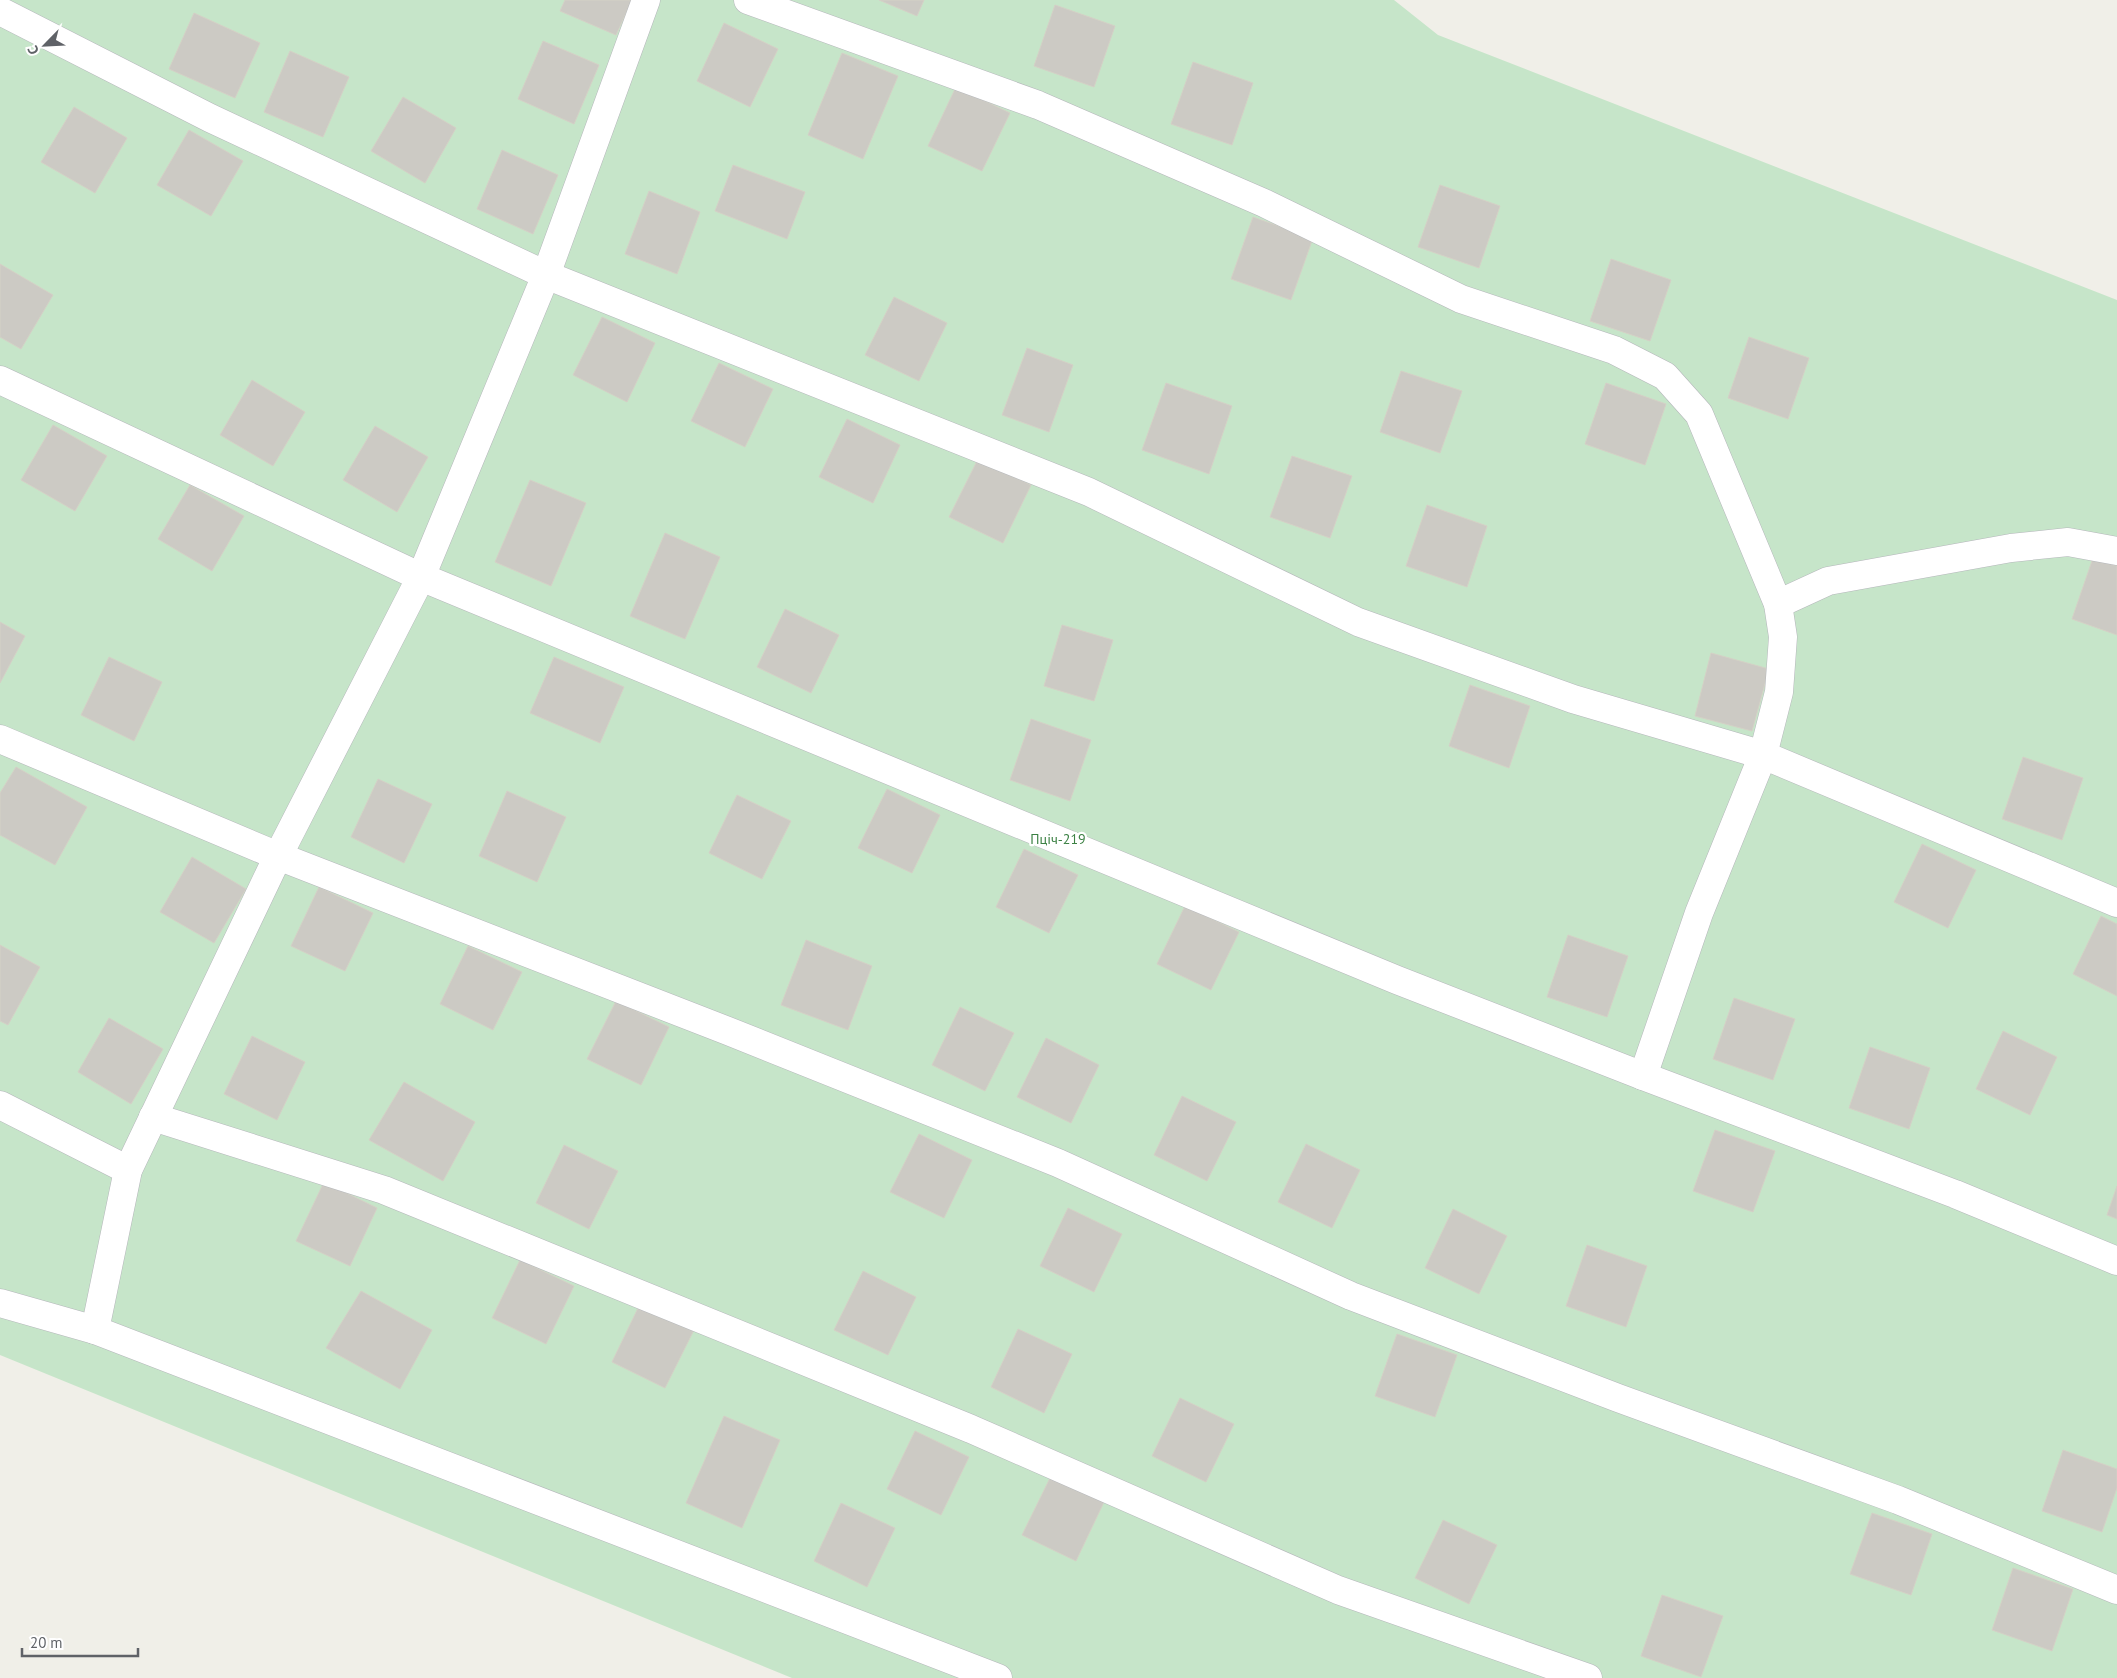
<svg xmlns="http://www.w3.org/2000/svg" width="2117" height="1678" font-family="'PT Sans',sans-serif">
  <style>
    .green { fill: #c6e5c9 }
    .building { fill: #cccac4; stroke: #d4d1c6 }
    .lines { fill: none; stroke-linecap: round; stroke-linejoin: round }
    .minor-casing { stroke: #b5b7bb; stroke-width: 29 }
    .minor { stroke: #fff; stroke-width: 28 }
    .labels { text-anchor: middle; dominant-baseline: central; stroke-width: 4.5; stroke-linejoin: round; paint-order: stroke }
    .park-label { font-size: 14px; fill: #3b8143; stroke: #fff }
  </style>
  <rect width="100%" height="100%" fill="#f0efe8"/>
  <path class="green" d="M0,0H1394L1438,35L2117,300V1678H792L0,1355Z"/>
  <g class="building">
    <path d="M565,0H632L616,35L560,11Z"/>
    <path d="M879,0H924L917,16Z"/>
    <path d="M1055,5L1115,26L1094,87L1034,66Z"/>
    <path d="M194,13L260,43L235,98L169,69Z"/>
    <path d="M724,23L778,49L750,107L697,81Z"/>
    <path d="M543,41L599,65L574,124L518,99Z"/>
    <path d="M290,51L349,77L323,137L264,112Z"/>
    <path d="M842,53L898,76L863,159L808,135Z"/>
    <path d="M1193,62L1253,83L1232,145L1171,124Z"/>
    <path d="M956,87L1010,113L982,171L928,146Z"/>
    <path d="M403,97L456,128L425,183L371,151Z"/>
    <path d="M74,107L127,138L95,193L41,162Z"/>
    <path d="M189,130L243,161L211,216L157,185Z"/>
    <path d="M502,150L558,175L533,234L477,209Z"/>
    <path d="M733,165L805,192L787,239L715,211Z"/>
    <path d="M1440,185L1500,206L1479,268L1418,247Z"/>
    <path d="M649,191L700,212L677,274L625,254Z"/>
    <path d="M1253,217L1313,238L1291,300L1231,279Z"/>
    <path d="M1611,259L1671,280L1650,341L1590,321Z"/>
    <path d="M0,264L53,295L21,349L0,337Z"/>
    <path d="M894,297L947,323L919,381L865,355Z"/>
    <path d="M602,317L655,343L627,402L573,375Z"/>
    <path d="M1749,337L1809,358L1788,419L1728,398Z"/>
    <path d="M1027,348L1073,365L1049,432L1002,415Z"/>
    <path d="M719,363L773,389L745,447L691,421Z"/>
    <path d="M1401,371L1462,391L1440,453L1380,432Z"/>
    <path d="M252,380L305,412L273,466L220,435Z"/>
    <path d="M1166,383L1232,406L1209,474L1142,450Z"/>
    <path d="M1606,383L1666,404L1645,465L1585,444Z"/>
    <path d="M847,419L900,445L873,503L819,477Z"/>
    <path d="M53,425L107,456L75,511L21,480Z"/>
    <path d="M375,426L428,457L397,512L343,480Z"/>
    <path d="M1292,456L1352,476L1330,538L1270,517Z"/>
    <path d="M978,459L1031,485L1003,543L949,517Z"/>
    <path d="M530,480L586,503L551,586L495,562Z"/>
    <path d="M190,485L244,516L212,571L158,539Z"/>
    <path d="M1427,505L1487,526L1467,587L1406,566Z"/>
    <path d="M665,533L720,557L685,639L630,616Z"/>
    <path d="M2093,558L2117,566V635L2072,619Z"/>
    <path d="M785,609L839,635L811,693L757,667Z"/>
    <path d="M0,622L25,636L0,683Z"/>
    <path d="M1062,625L1113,640L1094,701L1044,686Z"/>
    <path d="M1711,653L1769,669L1752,731L1695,716Z"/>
    <path d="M109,657L162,682L134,741L81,715Z"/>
    <path d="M554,657L624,687L600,743L530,713Z"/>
    <path d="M1470,685L1530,706L1509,768L1449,746Z"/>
    <path d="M1031,719L1091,740L1070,801L1010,780Z"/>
    <path d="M2023,757L2083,778L2062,840L2002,819Z"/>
    <path d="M16,767L87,807L55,865L0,835V793Z"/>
    <path d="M378,779L432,804L404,863L351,837Z"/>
    <path d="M887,789L940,815L912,873L858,848Z"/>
    <path d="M507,791L566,817L537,882L479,856Z"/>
    <path d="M737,795L791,821L762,879L709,853Z"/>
    <path d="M1922,844L1976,870L1948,928L1894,902Z"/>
    <path d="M1024,849L1078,875L1049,933L996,907Z"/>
    <path d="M192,857L246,889L214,943L160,912Z"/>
    <path d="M319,887L373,913L345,971L291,946Z"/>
    <path d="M1185,906L1239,932L1211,990L1157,964Z"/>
    <path d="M2101,916L2117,924V996L2073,974Z"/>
    <path d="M1568,935L1628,956L1607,1017L1547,997Z"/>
    <path d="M806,940L872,966L848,1030L781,1005Z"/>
    <path d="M0,945L40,967L8,1025L0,1021Z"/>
    <path d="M468,946L522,972L493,1030L440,1004Z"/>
    <path d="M1734,998L1795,1019L1773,1080L1713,1059Z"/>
    <path d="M616,1001L669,1027L641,1085L587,1059Z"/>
    <path d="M960,1007L1014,1033L985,1091L932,1065Z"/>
    <path d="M109,1018L163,1049L131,1104L78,1072Z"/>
    <path d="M2003,1031L2057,1057L2030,1115L1976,1089Z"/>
    <path d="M252,1036L305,1062L277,1120L224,1094Z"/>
    <path d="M1046,1038L1099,1065L1071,1123L1017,1097Z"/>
    <path d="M1870,1047L1930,1068L1909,1129L1849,1108Z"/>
    <path d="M404,1082L475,1122L443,1181L369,1140Z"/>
    <path d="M1182,1096L1236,1122L1207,1181L1154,1155Z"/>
    <path d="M1715,1130L1775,1151L1753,1212L1693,1191Z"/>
    <path d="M919,1134L972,1160L944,1218L890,1192Z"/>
    <path d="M1306,1144L1360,1170L1332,1228L1278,1202Z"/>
    <path d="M564,1145L618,1171L589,1229L536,1203Z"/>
    <path d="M324,1182L377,1208L350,1266L296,1241Z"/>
    <path d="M2117,1186V1219L2107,1215Z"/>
    <path d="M1068,1208L1122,1234L1094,1292L1040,1266Z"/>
    <path d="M1453,1209L1507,1236L1479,1294L1425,1268Z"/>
    <path d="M1587,1245L1647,1266L1626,1327L1566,1306Z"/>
    <path d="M520,1260L574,1286L546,1344L492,1318Z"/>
    <path d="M863,1271L916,1297L888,1355L834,1330Z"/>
    <path d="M361,1291L432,1330L400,1389L326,1348Z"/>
    <path d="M640,1304L694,1330L665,1388L612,1362Z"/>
    <path d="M1018,1329L1072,1354L1044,1413L991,1387Z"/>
    <path d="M1397,1334L1457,1355L1435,1417L1375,1396Z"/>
    <path d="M1180,1398L1234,1424L1206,1482L1152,1456Z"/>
    <path d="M724,1416L780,1440L742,1528L686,1503Z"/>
    <path d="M915,1431L969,1457L941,1515L887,1489Z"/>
    <path d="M2063,1450L2117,1469V1488L2102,1532L2042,1511Z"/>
    <path d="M1051,1476L1104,1502L1076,1561L1022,1535Z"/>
    <path d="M841,1503L895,1528L867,1587L814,1561Z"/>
    <path d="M1872,1513L1932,1534L1911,1595L1850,1574Z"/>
    <path d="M1443,1520L1497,1545L1469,1604L1415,1578Z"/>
    <path d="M2013,1568L2073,1589L2052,1651L1992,1630Z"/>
    <path d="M1662,1595L1723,1616L1701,1677L1641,1656Z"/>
  </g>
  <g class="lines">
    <defs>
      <g id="minor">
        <path d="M748,0L1038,105L1264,203L1461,299L1614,350L1665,376L1699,414L1778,604L1783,637L1779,692L1763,755L1699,913L1643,1076"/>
        <path d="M0,11L210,118L546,275L1089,492L1358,622L1573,699L1763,755L2117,903"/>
        <path d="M0,380L421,577L1397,980L1643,1076L1955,1194L2117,1261"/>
        <path d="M1778,604L1828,581L2011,548L2068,542L2117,551"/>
        <path d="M0,739L278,856L728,1031L1058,1163L1351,1296L1618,1398L1898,1500L2117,1590"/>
        <path d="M0,1105L128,1170"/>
        <path d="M153,1117L384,1190L971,1429L1338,1590L1588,1678"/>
        <path d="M0,1303L95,1330L998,1678"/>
        <path d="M95,1330L128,1170L278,856L421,577L546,275L646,0"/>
      </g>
    </defs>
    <use href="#minor" class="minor-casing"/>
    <use href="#minor" class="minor"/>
  </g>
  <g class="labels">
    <g class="park-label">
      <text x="1058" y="839">Пціч-219</text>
    </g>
  </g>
  <g transform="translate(45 45) rotate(246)" stroke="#ffffff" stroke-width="4" paint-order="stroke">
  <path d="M0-4L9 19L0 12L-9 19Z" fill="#5f6267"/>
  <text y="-8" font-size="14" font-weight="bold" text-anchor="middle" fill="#5f6267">С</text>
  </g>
  <path d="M22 1648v8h116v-8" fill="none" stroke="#5f6267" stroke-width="2.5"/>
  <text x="30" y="1648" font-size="15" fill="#5f6267" stroke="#ffffff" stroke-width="4" paint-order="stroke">20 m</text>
</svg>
